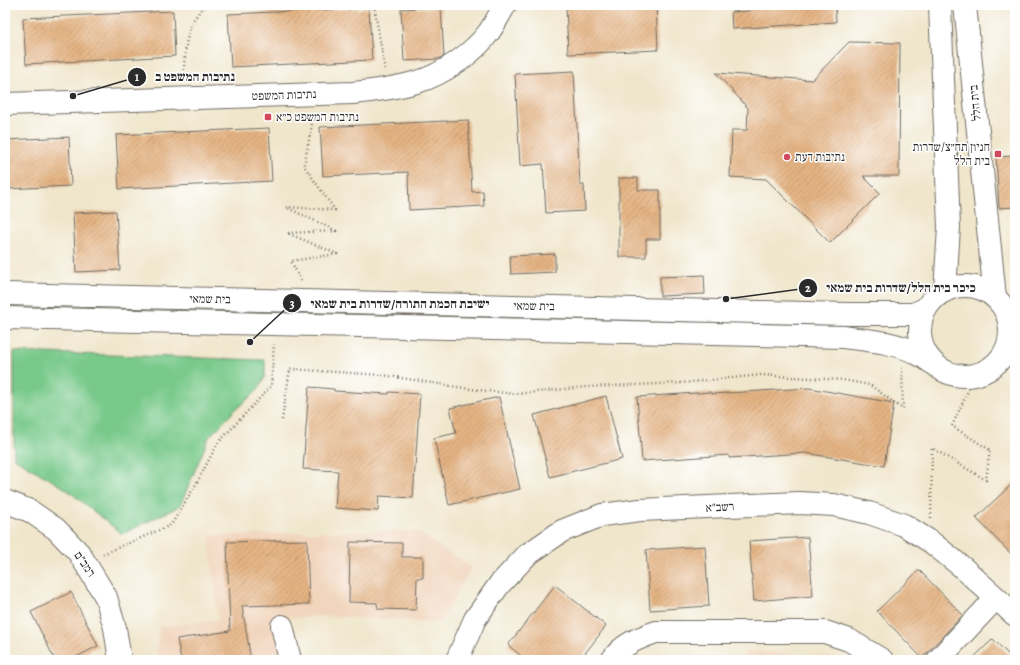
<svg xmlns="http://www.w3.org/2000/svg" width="1020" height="665" font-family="Alegreya,'Frank Ruhl Libre',serif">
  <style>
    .built { fill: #f1d5bd }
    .green { fill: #78c98a; stroke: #527a5a }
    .building { fill: url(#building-hatch) }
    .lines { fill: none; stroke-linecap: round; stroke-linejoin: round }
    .minor-casing { stroke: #706c63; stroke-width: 24 }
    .path { stroke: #706c63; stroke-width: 2.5; stroke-dasharray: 1 3; stroke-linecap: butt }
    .minor { stroke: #fff; stroke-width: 22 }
    .poi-dot { fill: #d1495b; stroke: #fff; stroke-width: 1.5 }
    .labels { text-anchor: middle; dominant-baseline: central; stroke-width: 3; stroke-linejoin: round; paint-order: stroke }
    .street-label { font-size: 12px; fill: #2b2b2b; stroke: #fff }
    .poi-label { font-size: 12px; fill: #2b2b2b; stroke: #fff; text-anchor: start }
    .leader { fill: none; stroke: #2b2b2b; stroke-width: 1.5 }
    .callout-dot { fill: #2b2b2b; stroke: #fff; stroke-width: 1.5 }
    .mark-label { font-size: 12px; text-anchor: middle; font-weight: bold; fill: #fff }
    .callout-label { font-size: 13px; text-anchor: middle; font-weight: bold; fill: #2b2b2b; stroke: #fff; stroke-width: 3; stroke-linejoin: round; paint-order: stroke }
  </style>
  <defs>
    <pattern id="building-hatch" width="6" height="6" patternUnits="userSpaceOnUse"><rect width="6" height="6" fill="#e5b483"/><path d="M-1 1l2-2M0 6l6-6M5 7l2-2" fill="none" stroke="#ba936b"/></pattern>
  </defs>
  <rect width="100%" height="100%" fill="#fff"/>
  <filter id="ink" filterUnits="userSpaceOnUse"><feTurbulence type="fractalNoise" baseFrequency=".025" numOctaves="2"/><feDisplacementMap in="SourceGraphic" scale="8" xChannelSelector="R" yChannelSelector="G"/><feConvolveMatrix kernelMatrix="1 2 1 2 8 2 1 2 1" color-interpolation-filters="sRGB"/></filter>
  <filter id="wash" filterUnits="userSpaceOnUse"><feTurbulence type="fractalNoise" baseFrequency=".012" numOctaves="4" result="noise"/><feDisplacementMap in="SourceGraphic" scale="16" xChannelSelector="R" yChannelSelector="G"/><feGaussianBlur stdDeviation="0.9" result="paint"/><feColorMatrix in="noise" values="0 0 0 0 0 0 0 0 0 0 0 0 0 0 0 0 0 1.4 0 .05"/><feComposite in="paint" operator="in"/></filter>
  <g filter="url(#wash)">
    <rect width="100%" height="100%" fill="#f0e6cc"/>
    <g class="built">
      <path d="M416,531L471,567L441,622L327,616L281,618L289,660H156L159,627L218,620L209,536L323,532Z"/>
      <path d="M747,651L832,657L838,660H745Z"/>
    </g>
    <path class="green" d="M14,352L265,360V377L258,390L235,410L209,437L180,506L122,534L66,489L14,458Z"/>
    <g id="blocks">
      <g class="building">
        <path d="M566,5H656L658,50L568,54Z"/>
        <path d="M752,5H792L791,8L835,5L836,22L732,29L731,12L749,11Z"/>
        <path d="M441,7L444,56L438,59L404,61L401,9Z"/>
        <path d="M369,8L372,60L231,67L228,14Z"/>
        <path d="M173,11L175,56L26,64L23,18Z"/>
        <path d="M849,42L900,43L899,176H863L880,193L830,243L766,179L730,177L732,130H747L748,108L716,73L812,80Z"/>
        <path d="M574,71L580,185H584L585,211L546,213L543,164L520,166L515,74Z"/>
        <path d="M468,120L472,192L483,191L484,206L409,210L408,172L323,176L320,127Z"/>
        <path d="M269,128L272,181L119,189L116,135Z"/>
        <path d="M69,137L71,186L5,189V140Z"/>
        <path d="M1015,156V207L999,208L996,157Z"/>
        <path d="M619,178H638V190H660V239H646V257H619Z"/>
        <path d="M116,211L120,270L76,272L73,213Z"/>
        <path d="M555,254V272L511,274L510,256Z"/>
        <path d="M704,275L705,294L660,296V277Z"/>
        <path d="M309,387L334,389V391L389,394V392L420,394L413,498L379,496L378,511L335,508L338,471L303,469Z"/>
        <path d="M809,388L894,403L884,466L805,453L729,458V455L642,461L637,397L711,392V394Z"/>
        <path d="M606,396L622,459L550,477L534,415Z"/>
        <path d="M499,397L520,489L449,505L434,438L456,433L450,408Z"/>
        <path d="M1015,481V558L976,518Z"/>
        <path d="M808,537L813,596L754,601L749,541Z"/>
        <path d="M307,540L309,604L242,606L251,660H181L177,639L230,631L227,542Z"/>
        <path d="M350,542L402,543V557H423V578H417L416,610L378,609L377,603L349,602Z"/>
        <path d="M705,546L709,606L650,610L646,550Z"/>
        <path d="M919,570L963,615L922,658L877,611Z"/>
        <path d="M555,585L606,626L580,660H526L508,645Z"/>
        <path d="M71,592L98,646L70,660H55L31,612Z"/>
        <path d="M993,639L1014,660H971Z"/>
      </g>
    </g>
  </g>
  <g filter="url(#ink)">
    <use href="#blocks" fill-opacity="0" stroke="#706c63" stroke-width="1"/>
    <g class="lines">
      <defs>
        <g id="minor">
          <path d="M940,5L949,227L945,291"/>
          <path d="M965,5L995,297"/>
          <path d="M5,104L353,93C375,91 396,88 417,82C442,75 474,53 489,32C495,23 500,14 505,5"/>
          <circle cx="965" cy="331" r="45"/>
          <path d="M5,294L847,314H913L925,309"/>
          <path d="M5,318L843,337C866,340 896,342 916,353C922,356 927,359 932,363"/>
          <path d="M5,501L30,511L56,529L79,553L106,597L115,628L120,660"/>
          <path d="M282,626L290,660"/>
          <path d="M457,660L475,619L499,585L527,555L562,531L602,515L640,510L800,503L834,505L869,513L904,525L931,542L962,567L1015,615"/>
          <path d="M612,660C622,644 639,638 656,632H825L849,640L882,660"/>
          <path d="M938,660L996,598"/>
        </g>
      </defs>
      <use href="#minor" class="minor-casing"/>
      <g class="path">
        <path d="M374,5L385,70"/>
        <path d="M900,5L910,8"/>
        <path d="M183,78L186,44L191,23L203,7L226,5"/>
        <path d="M301,281L291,261L337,254L287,233L336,231L286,207L335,210L304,166L314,114"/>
        <path d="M282,420L290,369L383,375L470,389L515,394L586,387L681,383L761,375L843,380L870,385L903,409L902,368"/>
        <path d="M931,518L932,448L986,480L990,450L952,426L975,376"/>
        <path d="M103,554L171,525L195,486L218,443L271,386L274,344"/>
      </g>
      <use href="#minor" class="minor"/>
    </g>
  </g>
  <g class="poi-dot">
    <rect x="264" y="113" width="8" height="8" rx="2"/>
    <rect x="994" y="150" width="8" height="8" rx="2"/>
    <circle cx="787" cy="157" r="4"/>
  </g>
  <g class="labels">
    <g class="street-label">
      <text transform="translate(284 95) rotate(-2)">נתיבות המשפט</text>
      <text transform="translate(975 103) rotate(-96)">בית הלל</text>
      <text transform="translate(210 299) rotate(1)">בית שמאי</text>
      <text transform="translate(534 306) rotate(1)">בית שמאי</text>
      <text transform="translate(720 507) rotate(-3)">רשב"א</text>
      <text transform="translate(85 564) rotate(56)">רמב"ם</text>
    </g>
    <g class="poi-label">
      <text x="276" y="117">נתיבות המשפט כ״א</text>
      <text x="990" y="147" text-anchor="end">חניון תח״צ/שדרות<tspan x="990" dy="14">בית הלל</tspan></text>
      <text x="795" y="157">נתיבות דעת</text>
    </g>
  </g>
  <path class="leader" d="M73 96L137 77M726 299L808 288M250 342L292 303"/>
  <g class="callout-dot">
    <circle cx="73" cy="96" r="4"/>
    <circle cx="726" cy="299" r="4"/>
    <circle cx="250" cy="342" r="4"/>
    <circle cx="137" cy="77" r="10"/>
    <circle cx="808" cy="288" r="10"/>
    <circle cx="292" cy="303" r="10"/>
  </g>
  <g class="mark-label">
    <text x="137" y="81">1</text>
    <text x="808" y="292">2</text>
    <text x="292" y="308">3</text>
  </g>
  <g class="callout-label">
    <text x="195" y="81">נתיבות המשפט ב</text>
    <text x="901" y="292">כיכר בית הלל/שדרות בית שמאי</text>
    <text x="400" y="308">ישיבת חכמת התורה/שדרות בית שמאי</text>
  </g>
  <rect width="1020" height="665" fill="none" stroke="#fff" stroke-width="20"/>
</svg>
